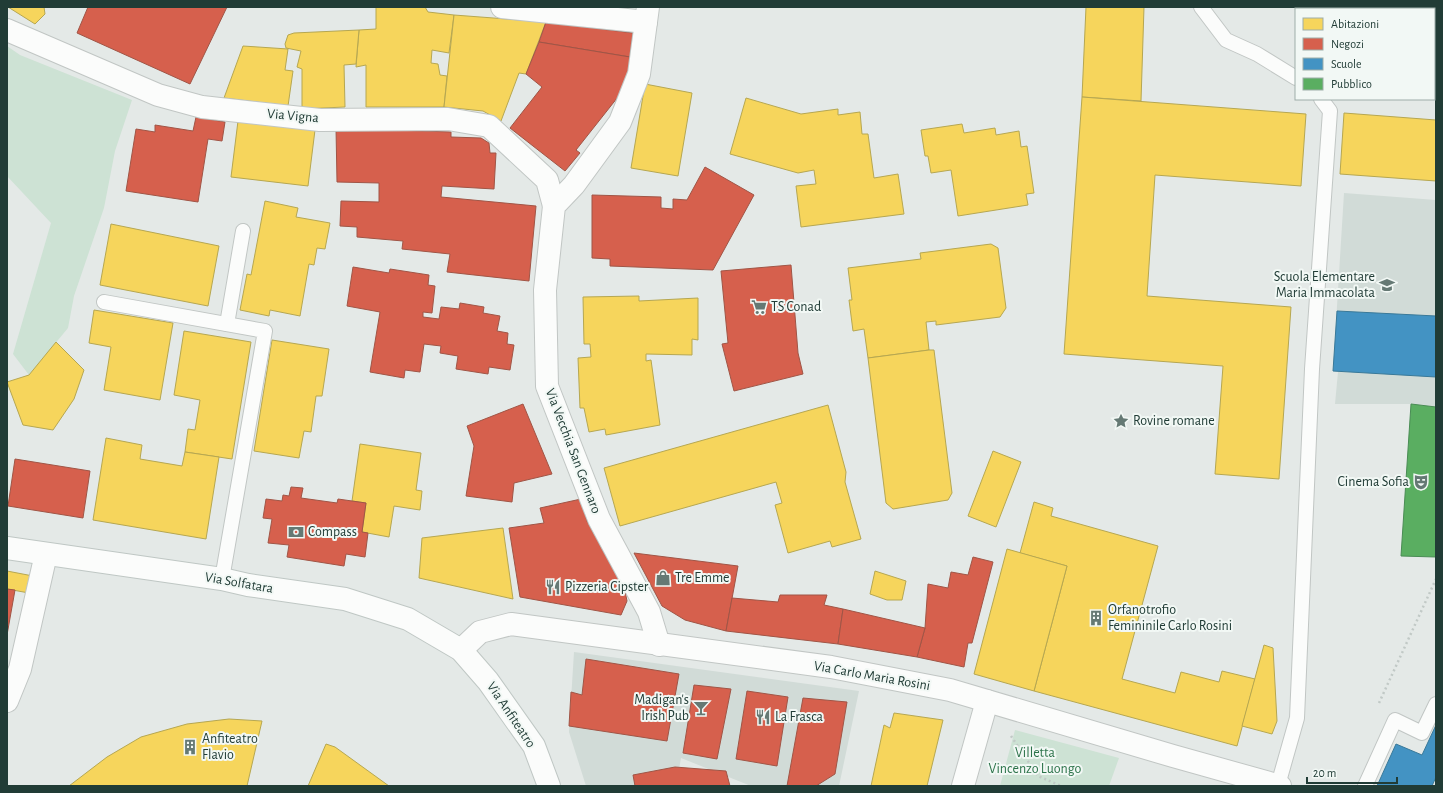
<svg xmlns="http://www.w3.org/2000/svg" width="1443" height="793" font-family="'Alegreya Sans',sans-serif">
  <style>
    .built { fill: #d1dbd7 }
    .green { fill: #cde2d4 }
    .homes { fill: #f6d55c; stroke: #b6a751 }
    .shops { fill: #d6604d; stroke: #a05546 }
    .schools { fill: #4393c3; stroke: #397999 }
    .public { fill: #5aae61; stroke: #498c54 }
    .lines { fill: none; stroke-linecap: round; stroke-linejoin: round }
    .service-casing { stroke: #c1c6c4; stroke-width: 16 }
    .minor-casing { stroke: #c1c6c4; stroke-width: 24 }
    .tertiary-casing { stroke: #c1c6c4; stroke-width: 24 }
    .secondary-casing { stroke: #bfc7c4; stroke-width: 24 }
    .path { stroke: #c1c9c6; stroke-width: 2.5; stroke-dasharray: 2 3; stroke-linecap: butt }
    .service { stroke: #fbfcfb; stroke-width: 14 }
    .minor { stroke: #fbfcfb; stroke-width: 22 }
    .tertiary { stroke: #fbfcfb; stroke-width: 22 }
    .secondary { stroke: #fbfcfb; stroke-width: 22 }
    .labels { text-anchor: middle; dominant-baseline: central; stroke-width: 4; stroke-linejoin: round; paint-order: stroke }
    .street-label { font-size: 14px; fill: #213c36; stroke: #f2f8f5 }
    .poi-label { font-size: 14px; fill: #213c36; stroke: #f2f8f5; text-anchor: start }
    .park-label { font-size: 14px; fill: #2c734a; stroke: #f2f8f5 }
  </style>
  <rect width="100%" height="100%" fill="#e4e9e7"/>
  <g class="built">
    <path d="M1344,193L1436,200V407L1411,404H1335L1338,372L1333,371Z"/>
    <path d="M574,652L859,691L839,786H751L681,758L676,786H586L569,732Z"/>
  </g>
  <g class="green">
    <path d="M7,46L20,55L132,100L115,151L104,208L74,296L68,328L29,375L13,354L51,223L7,176Z"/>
    <path d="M1015,730L1119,758L1109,786H1000Z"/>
  </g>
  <g class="homes">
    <path d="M8,7H44L45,14L35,24Z"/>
    <path d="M376,7H425L428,12L454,15L449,53L432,50L431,63L438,64L440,75L447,76L444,107H366V65L356,67L359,30L376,29Z"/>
    <path d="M1086,7H1144L1141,101L1082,97Z"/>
    <path d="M1335,7H1393V9H1334Z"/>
    <path d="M454,15L546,22L526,74L519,73L501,121L483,111L444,107Z"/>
    <path d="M359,30L356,64L344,65L345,107L302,109V69L297,67L301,51L286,48L285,44L288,35L294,33Z"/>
    <path d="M243,46L288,49L285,70L293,71L288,106L224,98Z"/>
    <path d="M645,84L692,93L678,176L631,168Z"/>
    <path d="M1082,97L1306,114L1301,186L1155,175L1147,296L1291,307L1279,479L1215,474L1223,366L1064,354Z"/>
    <path d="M746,98L801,114L838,109V115L860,112L862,134H868L874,178L898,174L904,214L801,227L796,186L816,184L814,170L798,173L730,154Z"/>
    <path d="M1344,113L1436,120V181L1340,174Z"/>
    <path d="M238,121L315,130L308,186L231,177Z"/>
    <path d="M962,124L964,133L995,128L996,135L1019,131L1021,147L1027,146L1034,193L1026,194L1028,205L958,216L951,170L931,173L928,156H925L921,130Z"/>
    <path d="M265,201L298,208L296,217L330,223L325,249L317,248L314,265L309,264L300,316L270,310L269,316L240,310L247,274L251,275Z"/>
    <path d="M111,224L219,246L208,306L100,285Z"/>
    <path d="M991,244L998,248L1006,308L1000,317L936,325V321L926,322L929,350L868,358L864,329L853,331L849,300H852L848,268L921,259L920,253Z"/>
    <path d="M639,296V301L698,298V340L692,339V355L646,354V361L651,360L660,425L606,435L605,429L589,432L584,408H580L578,358L591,357L590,344H584L583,297Z"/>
    <path d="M94,310L173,323L160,400L104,390L111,347L89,343Z"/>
    <path d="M184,331L251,342L232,459L185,452L188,429L195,430L200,400L174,395Z"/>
    <path d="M272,340L329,349L322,396H316L311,432L304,431L299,458L254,451Z"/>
    <path d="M56,342L84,370L74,399L53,430L23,425L7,382L29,375Z"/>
    <path d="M929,350H934L952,493L948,500L893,509L886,503L868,358Z"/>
    <path d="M828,405L846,472L845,482L861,539L832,547L830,541L788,553L775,505L782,503L776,482L620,526L604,468Z"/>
    <path d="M106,438L142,445L140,459L182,466L185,452L219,457L206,539L93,520Z"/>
    <path d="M360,444L421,453L416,490L422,491L420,510L394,506L389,537L362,532L366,503L352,501Z"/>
    <path d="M993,451L1021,462L996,527L968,516Z"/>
    <path d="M1034,502L1053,508L1051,516L1158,546L1122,679L1175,693L1181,672L1219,682L1222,671L1255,679L1237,746L1034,691L1067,566L1020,553Z"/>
    <path d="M503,528L513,599L419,578L422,538Z"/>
    <path d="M1007,549L1067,566L1034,691L974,674Z"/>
    <path d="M7,571L33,576L29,593L7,589Z"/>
    <path d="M875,571L906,581L902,600H887L870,594Z"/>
    <path d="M1264,645L1273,648L1277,721L1272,734L1242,726Z"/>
    <path d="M894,713L943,720L927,786H871L884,725L890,728Z"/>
    <path d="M229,719L262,721L247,786H69L107,757L141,737L187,724Z"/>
    <path d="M326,744L335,747L389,786H308Z"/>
  </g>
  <g class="shops">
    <path d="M88,7H227L190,84L77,33Z"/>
    <path d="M546,22L633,33L630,57L539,42Z"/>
    <path d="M539,42L630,57L629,83L576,150L580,153L565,171L510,128L542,87L526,74Z"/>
    <path d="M196,117L225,122L222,141L208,139L198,202L126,191L136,129L155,132V125L193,131Z"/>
    <path d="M336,128L451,132V137L481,138L489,143L490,153H496L494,189L442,186L441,197L536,206L529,281L447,272L450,254L402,249L403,241L357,237V227L340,226L341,201L379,202V183L337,182Z"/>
    <path d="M705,167L754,195L713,270L610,266V259L592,258V195L661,197V208L673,209V199L687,200Z"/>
    <path d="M791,265L798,353L803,374L734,391L722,344L728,343L721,271Z"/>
    <path d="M353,267L389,273L390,269L429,275L428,285L435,286L432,313L423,312V317L439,319L441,307L459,309L460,303L484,307L483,313L500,316L497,331L508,333L507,344L514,345L510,370L489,367L488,374L456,369L458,356L440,353L441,346L424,344L420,372L405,370L404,378L370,372L380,312L347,306Z"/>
    <path d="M523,404L552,474L514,483L512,502L466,496L474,446L467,426Z"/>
    <path d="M15,459L90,471L83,518L8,506Z"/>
    <path d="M291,487L303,488L301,498L337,503L338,499L366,503L362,532L368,533L365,557L346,554L344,566L287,557L289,545L268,543L272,519L263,518L266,499L282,501L283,495L289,496Z"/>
    <path d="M581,499L587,521L625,591L627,601L621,615L520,597L509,528L544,523L540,508Z"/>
    <path d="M634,553L738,566L726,631L685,620L662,606Z"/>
    <path d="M973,557L993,562L972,643H968L964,667L917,657L925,628L928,584L948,588L951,572L968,575Z"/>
    <path d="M7,589L15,590L7,635Z"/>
    <path d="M780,595H827L824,605L843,609L838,644L726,631L732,598L778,602Z"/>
    <path d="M843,609L925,628L917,657L838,644Z"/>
    <path d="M586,659L679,674L667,741L569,726L571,692L582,695Z"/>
    <path d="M694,685L731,689L717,759L683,753Z"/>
    <path d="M747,691L788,697L777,766L736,759Z"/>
    <path d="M803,698L847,702L835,774L816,786H787Z"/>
    <path d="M675,767L726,771L730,786H635L633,775Z"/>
  </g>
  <g class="schools">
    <path d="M1337,311L1436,316V377L1333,371Z"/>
    <path d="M1436,725V777L1432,786H1377L1396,744L1422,755Z"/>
  </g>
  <path class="public" d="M1411,404L1436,407V557L1401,556Z"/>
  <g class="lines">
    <defs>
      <g id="service">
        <path d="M1201,7L1226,40L1257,54L1296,78"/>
        <path d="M104,302L265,331L222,579"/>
        <path d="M227,324L243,231"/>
        <path d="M1278,785L1297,718L1312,369L1330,111L1321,99"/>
        <path d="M1365,786L1395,720L1422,733L1436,704"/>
      </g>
      <g id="minor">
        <path d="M502,7L646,22"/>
        <path d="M648,7L639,74L620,122L574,185L554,206L545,290L547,386L599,519L649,612L659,645"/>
        <path d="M7,30L158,95L202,107L320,120L448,119L489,126L547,180L554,206"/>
        <path d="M7,701L20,669L46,554"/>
      </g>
      <g id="tertiary">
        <path d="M461,650L480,632L511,624L831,667L950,690L1173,756L1280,786"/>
        <path d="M963,786L987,701"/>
      </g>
      <path id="secondary" d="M7,548L222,579L248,585L345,599L408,619L461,650L488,681L534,746L549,786"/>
    </defs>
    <use href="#service" class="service-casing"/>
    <use href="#minor" class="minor-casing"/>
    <use href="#tertiary" class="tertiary-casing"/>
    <use href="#secondary" class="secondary-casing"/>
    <g class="path">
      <path d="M1379,703L1436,579"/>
      <path d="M1011,736L1038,776L1061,786"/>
    </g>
    <use href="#service" class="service"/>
    <use href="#minor" class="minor"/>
    <use href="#tertiary" class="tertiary"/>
    <use href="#secondary" class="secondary"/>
  </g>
  <defs>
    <symbol id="school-bare" viewBox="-9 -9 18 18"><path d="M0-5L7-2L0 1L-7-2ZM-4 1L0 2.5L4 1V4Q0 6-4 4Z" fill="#657974" stroke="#f2f8f5" stroke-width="2.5" paint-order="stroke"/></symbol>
    <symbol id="supermarket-bare" viewBox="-9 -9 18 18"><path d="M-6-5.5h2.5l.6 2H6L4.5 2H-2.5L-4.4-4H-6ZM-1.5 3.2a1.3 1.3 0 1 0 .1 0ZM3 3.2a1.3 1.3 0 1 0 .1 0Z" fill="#657974" stroke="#f2f8f5" stroke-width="2.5" paint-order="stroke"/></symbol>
    <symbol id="sight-bare" viewBox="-9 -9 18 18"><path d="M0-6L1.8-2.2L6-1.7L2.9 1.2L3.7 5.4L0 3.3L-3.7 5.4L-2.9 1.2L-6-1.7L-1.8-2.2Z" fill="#657974" stroke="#f2f8f5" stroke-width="2.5" paint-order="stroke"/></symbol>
    <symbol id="theatre-bare" viewBox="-9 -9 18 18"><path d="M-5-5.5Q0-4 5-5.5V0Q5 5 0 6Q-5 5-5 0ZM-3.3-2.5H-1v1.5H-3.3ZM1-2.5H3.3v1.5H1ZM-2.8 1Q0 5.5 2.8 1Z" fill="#657974" stroke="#f2f8f5" stroke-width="2.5" paint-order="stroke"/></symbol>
    <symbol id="bank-bare" viewBox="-9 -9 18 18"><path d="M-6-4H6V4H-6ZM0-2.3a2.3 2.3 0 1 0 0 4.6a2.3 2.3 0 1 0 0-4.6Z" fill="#657974" stroke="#f2f8f5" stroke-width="2.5" paint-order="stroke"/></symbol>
    <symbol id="shop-bare" viewBox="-9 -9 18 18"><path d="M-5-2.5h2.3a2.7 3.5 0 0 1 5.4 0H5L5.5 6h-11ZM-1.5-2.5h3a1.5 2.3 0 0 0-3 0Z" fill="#657974" stroke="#f2f8f5" stroke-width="2.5" paint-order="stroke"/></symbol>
    <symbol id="restaurant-bare" viewBox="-9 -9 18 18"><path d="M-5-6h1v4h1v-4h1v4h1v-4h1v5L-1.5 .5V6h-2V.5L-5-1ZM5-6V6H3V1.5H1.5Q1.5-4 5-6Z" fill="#657974" stroke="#f2f8f5" stroke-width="2.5" paint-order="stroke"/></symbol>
    <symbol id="building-bare" viewBox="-9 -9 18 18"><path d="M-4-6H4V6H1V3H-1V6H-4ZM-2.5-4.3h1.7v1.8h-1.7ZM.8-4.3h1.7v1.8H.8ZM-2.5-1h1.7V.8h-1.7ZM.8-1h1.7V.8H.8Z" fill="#657974" stroke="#f2f8f5" stroke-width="2.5" paint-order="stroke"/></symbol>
    <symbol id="bar-bare" viewBox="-9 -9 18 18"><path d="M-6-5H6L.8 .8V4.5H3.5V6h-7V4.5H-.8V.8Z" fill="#657974" stroke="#f2f8f5" stroke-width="2.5" paint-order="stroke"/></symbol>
  </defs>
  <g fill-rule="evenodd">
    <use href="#school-bare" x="1376" y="274" width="22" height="22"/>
    <use href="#supermarket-bare" x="748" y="296" width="22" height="22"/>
    <use href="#sight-bare" x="1110" y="410" width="22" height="22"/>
    <use href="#theatre-bare" x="1410" y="471" width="22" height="22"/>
    <use href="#bank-bare" x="285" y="521" width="22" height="22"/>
    <use href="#shop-bare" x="652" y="567" width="22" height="22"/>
    <use href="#restaurant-bare" x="542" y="576" width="22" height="22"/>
    <use href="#building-bare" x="1085" y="607" width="22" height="22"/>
    <use href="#bar-bare" x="690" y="697" width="22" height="22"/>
    <use href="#restaurant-bare" x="752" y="706" width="22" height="22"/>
    <use href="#building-bare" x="179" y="736" width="22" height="22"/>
  </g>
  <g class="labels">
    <g class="street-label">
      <text transform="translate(293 116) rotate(5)">Via Vigna</text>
      <text transform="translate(573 451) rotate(69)">Via Vecchia San Gennaro</text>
      <text transform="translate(239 583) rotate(10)">Via Solfatara</text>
      <text transform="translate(872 676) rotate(10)">Via Carlo Maria Rosini</text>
      <text transform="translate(511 715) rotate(56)">Via Anfiteatro</text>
    </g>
    <g class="poi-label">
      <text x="1375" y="277" text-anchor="end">Scuola Elementare<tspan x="1375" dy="16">Maria Immacolata</tspan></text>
      <text x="771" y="307">TS Conad</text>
      <text x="1133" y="421">Rovine romane</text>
      <text x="1409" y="482" text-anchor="end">Cinema Sofia</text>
      <text x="308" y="532">Compass</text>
      <text x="675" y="578">Tre Emme</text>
      <text x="565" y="587">Pizzeria Cipster</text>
      <text x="1108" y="610">Orfanotrofio<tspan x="1108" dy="16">Femininile Carlo Rosini</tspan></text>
      <text x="689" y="700" text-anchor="end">Madigan's<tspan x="689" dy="16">Irish Pub</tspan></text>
      <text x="775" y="717">La Frasca</text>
      <text x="202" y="739">Anfiteatro<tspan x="202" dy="16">Flavio</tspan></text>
    </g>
    <g class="park-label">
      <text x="1035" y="753">Villetta<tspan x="1035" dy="16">Vincenzo Luongo</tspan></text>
    </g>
  </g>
  <rect width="1443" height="793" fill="none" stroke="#213c36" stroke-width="16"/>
  <rect x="1295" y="8" width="140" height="92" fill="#f2f8f5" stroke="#9eada9"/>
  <rect x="1303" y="18" width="20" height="12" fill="#f6d55c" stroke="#9eada9"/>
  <text x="1331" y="28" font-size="12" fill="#213c36">Abitazioni</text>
  <rect x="1303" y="38" width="20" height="12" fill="#d6604d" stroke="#9eada9"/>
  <text x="1331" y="48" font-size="12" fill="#213c36">Negozi</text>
  <rect x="1303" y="58" width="20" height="12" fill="#4393c3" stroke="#9eada9"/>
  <text x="1331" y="68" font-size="12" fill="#213c36">Scuole</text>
  <rect x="1303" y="78" width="20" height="12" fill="#5aae61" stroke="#9eada9"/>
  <text x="1331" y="88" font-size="12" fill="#213c36">Pubblico</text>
  <path d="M1307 777v6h90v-6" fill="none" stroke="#213c36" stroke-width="2"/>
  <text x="1313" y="777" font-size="12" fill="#213c36" stroke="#f2f8f5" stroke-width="3" paint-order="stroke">20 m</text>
</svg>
